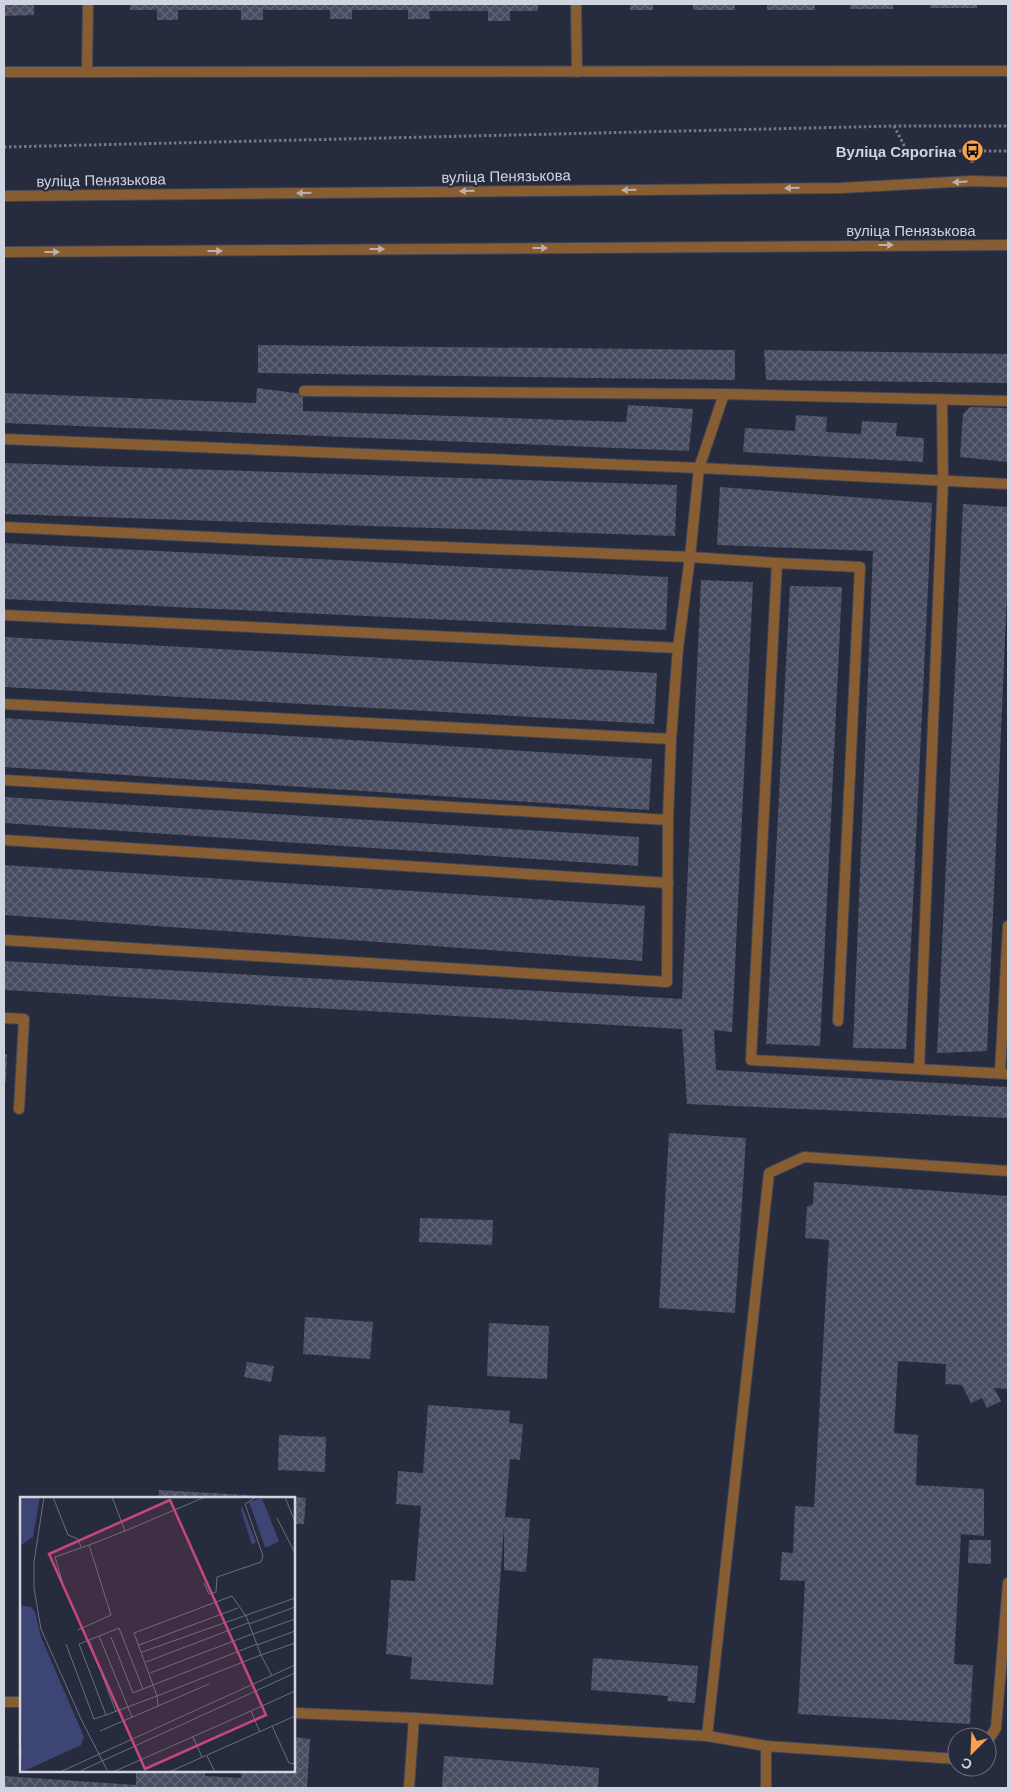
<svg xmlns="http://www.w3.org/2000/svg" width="1012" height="1792" font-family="Helvetica,sans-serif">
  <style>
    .building { fill: url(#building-cross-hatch) }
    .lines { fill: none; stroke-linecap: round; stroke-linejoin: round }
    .lane-casing { stroke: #414657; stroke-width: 12 }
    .street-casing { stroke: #414657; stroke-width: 12 }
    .path { stroke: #757989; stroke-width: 3; stroke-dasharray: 2.5 2.5; stroke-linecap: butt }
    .lane { stroke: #895d32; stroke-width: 10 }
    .street { stroke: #895d32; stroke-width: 10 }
    .oneway { fill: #bbb0ac }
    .labels { text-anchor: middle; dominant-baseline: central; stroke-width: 4; stroke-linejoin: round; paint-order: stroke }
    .poi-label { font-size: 15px; font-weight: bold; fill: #d0d3e0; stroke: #262b3d; text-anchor: end }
    .street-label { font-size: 15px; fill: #d0d3e0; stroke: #262b3d }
    .inset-road { fill: none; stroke: #6a6e7e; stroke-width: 1 }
    .view { fill: #c6477c; fill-opacity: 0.15; stroke: #c6477c; stroke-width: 2.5 }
    .inset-edge { fill: none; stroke: #d0d3e0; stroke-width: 2.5 }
  </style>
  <defs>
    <pattern id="building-cross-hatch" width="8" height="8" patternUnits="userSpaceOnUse" patternTransform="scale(1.25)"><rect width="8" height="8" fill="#484c61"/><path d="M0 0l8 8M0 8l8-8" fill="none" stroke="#616577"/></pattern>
  </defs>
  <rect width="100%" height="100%" fill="#262b3d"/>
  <g class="building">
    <path d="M4,4H34V15L4,16Z"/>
    <path d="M130,4H538V11H510V21H488V11H429L430,19H408V10H352V19H330V10H263V20H241V10H178V20H157V10H130Z"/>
    <rect x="630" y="4" width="23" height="6"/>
    <rect x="693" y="4" width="42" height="6"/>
    <rect x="767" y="4" width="48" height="6"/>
    <rect x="850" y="4" width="43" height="5"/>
    <rect x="930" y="4" width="47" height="4"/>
    <path d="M258,345L735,350V380L258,373Z"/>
    <path d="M764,350L1008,354V383L766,380Z"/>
    <path d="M257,388L303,394V411L626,422L628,405L693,409L689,451L4,423V393L256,403Z"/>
    <path d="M970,407L1008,408V462L960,457L963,414Z"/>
    <path d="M796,415L827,417L826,432L861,434L862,421L897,423L896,436L924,438L923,462L743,452L745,428L795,431Z"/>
    <path d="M4,463L677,485L675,536L4,514Z"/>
    <path d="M720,487L932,503L906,1049L853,1048L873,551L717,545Z"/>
    <path d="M963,504L1008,507V573L987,1051L937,1053Z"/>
    <path d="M4,543L668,577L666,630L4,599Z"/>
    <path d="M701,580L753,582L732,1032L714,1030L716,1070L1008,1087V1118L687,1104L682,1029L4,990V961L682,999Z"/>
    <path d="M790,586L842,587L820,1046L766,1044Z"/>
    <path d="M4,637L657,673L654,724L4,687Z"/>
    <path d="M4,718L652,759L649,810L4,767Z"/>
    <path d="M4,797L639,837L638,866L4,823Z"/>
    <path d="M4,865L645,906L642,961L4,915Z"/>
    <path d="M4,1054H7L6,1082H4Z"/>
    <path d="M669,1133L746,1138L735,1313L659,1308Z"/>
    <path d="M814,1182L1008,1196V1389L994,1388L1001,1401L987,1408L982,1398L971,1403L962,1385L945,1384L946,1364L898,1361L894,1433L918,1435L916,1485L984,1489V1536L961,1534L954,1664L973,1665L970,1724L798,1714L805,1581L780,1580L782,1552L793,1553L795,1506L814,1507L829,1240L805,1238L807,1207L813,1204Z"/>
    <path d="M420,1218L493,1220L492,1245L419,1242Z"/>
    <path d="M305,1317L373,1322L370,1359L303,1354Z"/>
    <path d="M489,1323L549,1326L547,1379L487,1376Z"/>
    <path d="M247,1362L274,1366L271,1382L244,1377Z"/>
    <path d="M428,1405L510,1411L509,1423L523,1424L520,1460L510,1459L505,1517L530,1519L526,1572L504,1570V1526L493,1685L410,1679L412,1657L386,1654L391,1580L415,1581L421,1506L396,1504L398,1471L423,1473Z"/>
    <path d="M279,1435L326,1437L325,1472L278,1470Z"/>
    <path d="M159,1490L280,1497V1498H158Z"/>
    <path d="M294,1497L306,1498L304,1524H294Z"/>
    <path d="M969,1540H991V1564L968,1563Z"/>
    <path d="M593,1658L698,1666L695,1703L667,1701L668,1696L591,1690Z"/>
    <path d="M294,1737L310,1739L307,1788H4V1776L136,1785V1771H205V1776L241,1778V1771H294Z"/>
    <path d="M444,1756L599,1768L598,1788H442Z"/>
  </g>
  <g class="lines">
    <defs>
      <g id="lane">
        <path d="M88,4L87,72L1008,71"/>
        <path d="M576,4L577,72"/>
        <path d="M4,72H87"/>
        <path d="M304,391L724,394"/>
        <path d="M1008,401L724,394L699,468L1008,484"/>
        <path d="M4,439L699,468L690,557L678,648L671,739L668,820L667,982L4,940"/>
        <path d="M4,527L272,540L690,557L777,563"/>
        <path d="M4,615L678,648"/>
        <path d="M4,704L671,739"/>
        <path d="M4,780L668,820"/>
        <path d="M4,840L668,883"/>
        <path d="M4,1018L24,1019L19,1109"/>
        <path d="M838,1021L860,567L777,563L751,1060L1008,1074"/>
        <path d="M919,1069L943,480L942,400"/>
        <path d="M1000,1073L1008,926"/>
        <path d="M4,1702H21"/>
        <path d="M294,1713L414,1718L409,1788"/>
        <path d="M414,1718L707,1736L769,1173L804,1157L1008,1171"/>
        <path d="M707,1736L766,1746L957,1759"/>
        <path d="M987,1742L996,1728L1008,1583"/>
        <path d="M766,1788V1746"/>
      </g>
      <g id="street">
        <path d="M4,196L840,188L971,181L1008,182"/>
        <path d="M4,252L1008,245"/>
      </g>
    </defs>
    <use href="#lane" class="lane-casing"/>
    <use href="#street" class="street-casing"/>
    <g class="path">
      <path d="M894,126L907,151H1008"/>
      <path d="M4,147L894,126H1008"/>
      <path d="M972,163V151"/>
    </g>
    <use href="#lane" class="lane"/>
    <use href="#street" class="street"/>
  </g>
  <defs><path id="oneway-solid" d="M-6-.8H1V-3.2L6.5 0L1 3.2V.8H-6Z" transform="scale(1.25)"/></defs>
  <g class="oneway">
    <use href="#oneway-solid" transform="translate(960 182) rotate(177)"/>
    <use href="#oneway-solid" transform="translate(792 188) rotate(179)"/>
    <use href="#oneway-solid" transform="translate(629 190) rotate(179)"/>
    <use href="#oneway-solid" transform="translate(467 191) rotate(179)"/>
    <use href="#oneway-solid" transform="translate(304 193) rotate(179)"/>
    <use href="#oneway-solid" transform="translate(886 245)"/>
    <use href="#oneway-solid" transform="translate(540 248)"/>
    <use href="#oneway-solid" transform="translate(377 249)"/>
    <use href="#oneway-solid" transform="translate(215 251)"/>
    <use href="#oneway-solid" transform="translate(52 252)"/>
  </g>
  <defs>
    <symbol id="bus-disc" viewBox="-11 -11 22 22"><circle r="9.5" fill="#f7a248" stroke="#262b3d"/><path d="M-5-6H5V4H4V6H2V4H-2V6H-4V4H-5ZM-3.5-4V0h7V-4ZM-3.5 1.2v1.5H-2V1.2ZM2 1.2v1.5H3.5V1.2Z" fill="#111"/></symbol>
  </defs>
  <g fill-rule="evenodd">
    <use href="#bus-disc" x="960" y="138" width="25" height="25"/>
  </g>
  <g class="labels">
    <g class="poi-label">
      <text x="956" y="151">Вуліца Сярогіна</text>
    </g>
    <g class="street-label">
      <text transform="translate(506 176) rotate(-1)">вуліца Пенязькова</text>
      <text transform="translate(101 180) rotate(-1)">вуліца Пенязькова</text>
      <text x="911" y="230">вуліца Пенязькова</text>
    </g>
  </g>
  <g transform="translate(20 1497)">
    <rect width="275" height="275" fill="#262b3d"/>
    <path d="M0,0H20L13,40L1,48ZM0,108L11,110L15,115L21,140L64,240L61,248L2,275Z" fill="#3c4574"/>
    <path d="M242,1L259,44L248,50H245L229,5ZM222,9L236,45L232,48L221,13ZM0,112L7,120L9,136L19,152L18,160L12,159L0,138ZM42,235L47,237L49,244L44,253L18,265L0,260L1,251Z" fill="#3c4574"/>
    <path class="inset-road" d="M24,0L14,65V91L21,132L61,222L88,275M33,0L48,38L58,42L61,50M92,0L105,34L185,0M265,0L275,25M257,21L275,56M184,86L189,97L196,95L197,80L241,65L243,59L225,7L236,0M43,87L35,60L69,48M212,99L226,119L241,158L137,199L114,136ZM229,127L275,110M58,133L91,118L69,48L105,34M233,137L275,122M79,139L112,220M69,143L96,215M46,147L74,222L86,218M119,148L218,111M237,148L275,134M122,155L275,101M126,165L228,126M130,176L232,137M252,179L241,158L275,146M123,192L237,147M138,209L189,187M231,214L275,194M252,229L269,266L275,267M80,234L138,209L137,199L86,218L59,147L99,131L123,192L113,196L91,140M173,240L182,260M187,259L195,275M40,275L275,168M58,275L275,176M93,275L231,214L240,235M149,275L275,219"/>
    <path class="view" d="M150,3L246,218L125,272L29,57Z"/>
    <rect width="275" height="275" class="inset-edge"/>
  </g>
  <rect width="1012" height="1792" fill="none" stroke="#d0d3e0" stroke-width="10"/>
  <g transform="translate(972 1752) rotate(204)"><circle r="24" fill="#262b3d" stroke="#6a6e7e"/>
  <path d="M0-4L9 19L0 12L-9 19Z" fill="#f7a248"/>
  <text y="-8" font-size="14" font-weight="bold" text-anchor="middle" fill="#d0d3e0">С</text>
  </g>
</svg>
